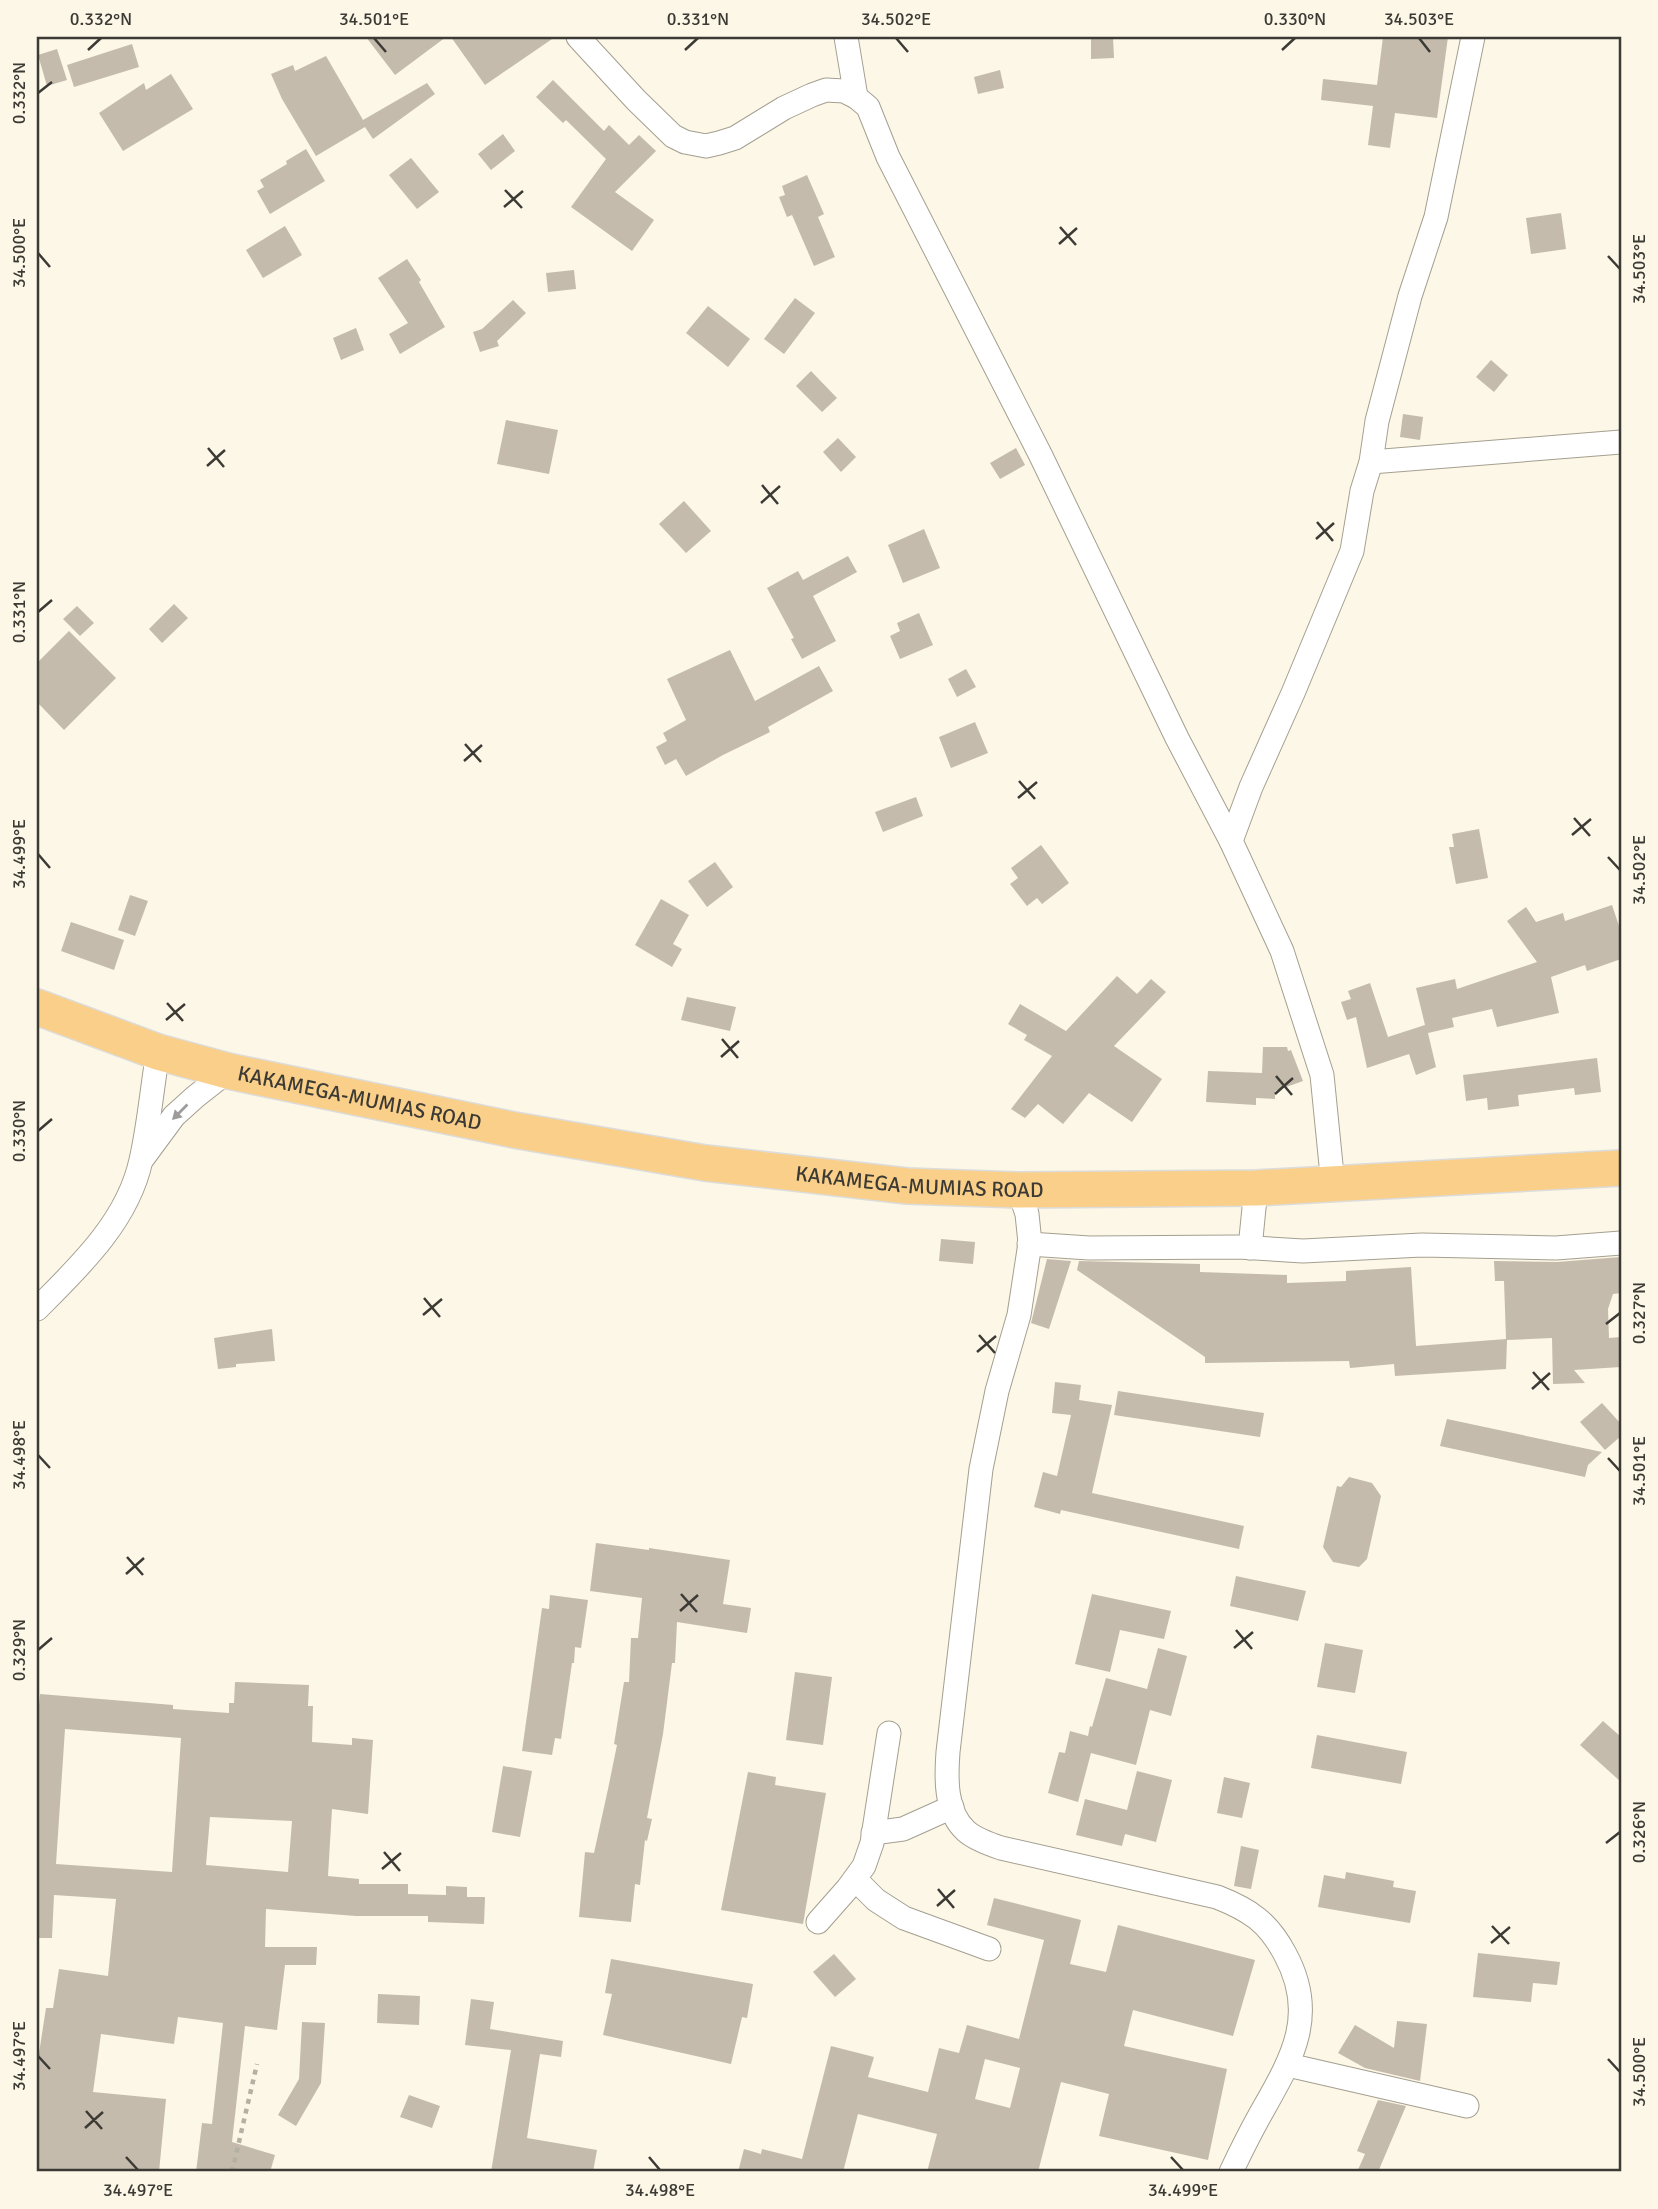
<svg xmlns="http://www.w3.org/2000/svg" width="1658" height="2209" font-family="Signika,sans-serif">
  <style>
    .building { fill: #c4bbad; fill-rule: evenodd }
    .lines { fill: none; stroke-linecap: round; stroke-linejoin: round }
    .minor-casing { stroke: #a49f90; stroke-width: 25 }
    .highway-casing { stroke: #dcdcda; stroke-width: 38 }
    .path { stroke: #b4b0a3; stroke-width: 4.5; stroke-dasharray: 5 5; stroke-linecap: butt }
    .minor { stroke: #fff; stroke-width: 23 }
    .highway { stroke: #facf89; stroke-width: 35 }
    .oneway { fill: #9e9c9a }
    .ticks { fill: none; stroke: #3c3a34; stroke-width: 2.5 }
    .labels { text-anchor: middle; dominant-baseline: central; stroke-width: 5; stroke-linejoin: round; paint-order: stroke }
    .street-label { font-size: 21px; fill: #3c3a34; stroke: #fcf7e7 }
    .neatline { fill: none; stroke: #3c3a34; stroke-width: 2.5 }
    .ticks-label { font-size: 18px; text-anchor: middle; fill: #3c3a34 }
  </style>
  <rect width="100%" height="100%" fill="#fcf7e7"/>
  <g class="building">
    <path d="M366,37H446L395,75Z"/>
    <path d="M451,37H555L485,85Z"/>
    <path d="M1091,37H1113L1114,58L1091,59Z"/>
    <path d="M1383,37H1448L1437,118L1395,113L1390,148L1368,145L1373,106L1321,100L1323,79L1377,85Z"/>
    <path d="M132,44L139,67L74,87L67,65Z"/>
    <path d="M57,49L67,80L47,86L38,55Z"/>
    <path d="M326,56L363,120L427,83L435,94L373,139L365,127L316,156L282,99L271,74L293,65L295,71Z"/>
    <path d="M1000,70L1004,88L978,94L974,77Z"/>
    <path d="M171,74L193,109L123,151L99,113L144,83L146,90Z"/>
    <path d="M553,80L604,131L609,125L629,145L639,135L656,151L615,192L654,220L632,251L571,207L606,159L566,120L563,123L536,97Z"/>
    <path d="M503,134L515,151L491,170L478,154Z"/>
    <path d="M306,149L325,181L270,214L257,191L264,187L260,180L287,164L286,161Z"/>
    <path d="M411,158L439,192L417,209L389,175Z"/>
    <path d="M807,175L824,214L818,217L835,257L814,266L792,215L787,217L779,197L785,195L782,186Z"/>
    <path d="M1561,213L1566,249L1531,254L1526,218Z"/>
    <path d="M285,226L302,255L263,278L246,250Z"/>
    <path d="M407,259L421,280L419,282L445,327L400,354L389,334L408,323L378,278Z"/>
    <path d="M574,270L576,289L548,292L546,273Z"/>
    <path d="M795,298L815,313L784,354L764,339Z"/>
    <path d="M513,300L526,313L497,341L499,346L480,352L473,332L482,329Z"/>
    <path d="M708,306L750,339L728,367L686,333Z"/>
    <path d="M356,328L364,350L341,360L333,338Z"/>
    <path d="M1491,360L1508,375L1494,392L1476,377Z"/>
    <path d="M811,371L837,398L822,412L796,386Z"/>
    <path d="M1403,414L1423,417L1420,440L1400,437Z"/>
    <path d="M506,420L558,430L549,474L497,464Z"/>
    <path d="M838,438L856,457L841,472L823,452Z"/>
    <path d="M1016,448L1025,465L1000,479L990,463Z"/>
    <path d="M684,501L711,531L686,553L659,524Z"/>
    <path d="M924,529L940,568L903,583L888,545Z"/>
    <path d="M848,556L857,572L813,596L836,641L802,659L791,639L794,638L767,588L798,571L803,580Z"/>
    <path d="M174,604L188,618L162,643L149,629Z"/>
    <path d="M77,606L94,623L80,636L63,619Z"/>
    <path d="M919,613L933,645L900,659L890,636L900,631L897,623Z"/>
    <path d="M69,631L116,678L64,730L37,702V663Z"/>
    <path d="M730,650L755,701L819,666L833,691L768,727L770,732L723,755L686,776L676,759L665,765L656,747L667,741L663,733L686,720L667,679Z"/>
    <path d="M966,669L976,687L957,697L948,679Z"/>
    <path d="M975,722L988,753L951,768L939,737Z"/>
    <path d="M916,797L923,816L883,832L875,812Z"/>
    <path d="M1479,829L1488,878L1456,884L1449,847H1454L1452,834Z"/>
    <path d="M1041,845L1069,883L1042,904L1037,898L1027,906L1010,884L1018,878L1011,868Z"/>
    <path d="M715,862L733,887L707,907L688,881Z"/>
    <path d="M130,895L148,901L135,936L118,930Z"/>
    <path d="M661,899L689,915L673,944L682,949L672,967L635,945Z"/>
    <path d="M1612,905L1621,932V959L1587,971L1585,965L1551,977L1559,1013L1497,1027L1492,1009L1452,1018L1454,1027L1428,1033L1436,1067L1416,1075L1409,1054L1367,1068L1356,1017L1347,1020L1341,1002L1351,999L1348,991L1370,983L1388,1037L1425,1025L1416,988L1455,979L1457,989L1537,962L1507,921L1526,907L1536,922L1563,913L1565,921Z"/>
    <path d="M71,922L124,940L114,970L61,951Z"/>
    <path d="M1117,976L1137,994L1151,979L1166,992L1114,1046L1162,1079L1132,1122L1089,1093L1063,1124L1038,1104L1025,1118L1011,1109L1052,1056L1024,1040L1027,1035L1008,1024L1020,1004L1066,1031Z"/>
    <path d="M687,997L736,1007L730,1031L681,1020Z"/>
    <path d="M1263,1047H1287L1288,1051L1291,1050L1303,1081L1275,1091V1099L1256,1098V1105L1206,1102L1208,1071L1262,1073Z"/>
    <path d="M1597,1058L1601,1092L1575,1095L1574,1088L1518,1095L1519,1106L1488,1110L1487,1098L1466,1101L1463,1075Z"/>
    <path d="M941,1239L975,1242L973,1264L939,1261Z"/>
    <path d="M1621,1257V1293L1613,1294L1608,1309L1609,1338L1621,1337V1367L1574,1370L1585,1383L1553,1384L1552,1338L1507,1340L1506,1369L1395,1376L1394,1364L1350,1368L1349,1361L1205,1363V1357L1077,1270L1079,1261L1200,1264V1272L1287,1275V1283L1346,1281V1271L1411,1267L1416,1346L1506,1339L1504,1281H1495L1494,1261L1557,1262Z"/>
    <path d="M1047,1259L1071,1261L1049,1329L1031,1323Z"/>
    <path d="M272,1329L275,1361L236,1364V1367L218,1369L214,1338Z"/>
    <path d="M1055,1382L1081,1385L1079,1400L1112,1405L1092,1493L1244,1526L1239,1549L1061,1510L1060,1514L1034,1507L1043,1472L1057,1476L1071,1415L1052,1413Z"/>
    <path d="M1118,1391L1264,1413L1260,1437L1114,1415Z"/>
    <path d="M1602,1403L1621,1424V1436L1605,1450L1580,1422Z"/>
    <path d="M1447,1419L1602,1452L1588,1465L1585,1477L1440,1446Z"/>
    <path d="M1349,1477L1372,1483L1381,1496L1367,1559L1359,1567L1333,1562L1323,1547L1337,1486L1341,1487Z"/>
    <path d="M596,1543L649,1550V1548L730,1560L723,1604L751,1608L747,1633L677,1622L675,1663H672L663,1734L647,1818L652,1819L647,1841L645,1840L640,1885L635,1884L631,1922L579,1917L585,1852L594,1853L608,1789L617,1745L614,1744L624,1682H629L631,1638H638L642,1598L590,1591Z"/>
    <path d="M1236,1576L1306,1591L1298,1621L1230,1606Z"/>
    <path d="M1092,1594L1171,1611L1164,1639L1120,1630L1110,1672L1075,1664Z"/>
    <path d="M550,1595L588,1600L581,1648L575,1647L574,1663H572L561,1739L555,1738L552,1755L522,1751L542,1608L549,1609Z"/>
    <path d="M1325,1643L1363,1650L1355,1693L1317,1687Z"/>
    <path d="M1158,1648L1187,1656L1171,1716L1150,1710L1136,1765L1091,1753L1078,1802L1048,1793L1059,1752L1065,1753L1070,1731L1088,1736L1090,1726L1092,1727L1106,1678L1147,1689Z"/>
    <path d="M795,1672L832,1677L823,1745L786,1740Z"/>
    <path d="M235,1682L309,1685L308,1706H313L312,1742L352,1745V1738L373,1740L368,1814L332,1809L328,1876L359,1879V1884H408V1894L446,1895V1886L467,1887V1897H485L484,1924L428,1922V1916H356L266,1909L265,1947H317L316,1965H285L277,2030L245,2026L232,2142L275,2155L270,2172H196L202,2123L212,2124L223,2023L178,2017L174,2044L101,2034L93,2092L166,2099L159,2172H37V2066L46,2008H53L59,1969L108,1976L116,1899L54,1895L52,1938H37V1728L40,1694L173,1705V1709L229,1713V1703H234ZM65,1729L181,1738L172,1872L56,1864ZM210,1817L292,1821L288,1872L206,1865Z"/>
    <path d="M1603,1721L1621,1737V1782L1580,1745Z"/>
    <path d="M1317,1735L1407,1752L1401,1784L1311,1768Z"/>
    <path d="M503,1766L532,1771L520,1837L492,1832Z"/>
    <path d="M1137,1771L1172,1780L1156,1842L1125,1834L1122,1846L1076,1835L1085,1799L1127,1810Z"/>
    <path d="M748,1772L776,1777L775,1785L826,1793L803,1924L721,1910Z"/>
    <path d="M1224,1777L1250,1783L1242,1818L1217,1813Z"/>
    <path d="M1241,1846L1259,1850L1251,1889L1234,1886Z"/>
    <path d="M1346,1872L1394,1881L1393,1887L1416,1891L1410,1923L1318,1907L1324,1875L1345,1879Z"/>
    <path d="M994,1898L1081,1920L1070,1964L1106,1972L1118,1925L1255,1960L1233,2036L1133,2010L1124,2046L1227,2069L1208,2160L1099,2136L1109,2094L1061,2082L1038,2172H927L937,2134L858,2114L843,2172H738L744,2149L761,2154L762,2149L802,2159L831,2046L874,2057L868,2077L928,2092L939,2048L959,2053L967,2025L1019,2039L1044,1940L987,1925ZM985,2059L1020,2068L1010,2108L975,2099Z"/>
    <path d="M1478,1953L1560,1962L1557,1985L1533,1983L1531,2002L1473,1997Z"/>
    <path d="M834,1954L856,1979L835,1997L813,1972Z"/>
    <path d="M611,1959L753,1984L747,2018L742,2017L731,2064L603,2035L612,1994L605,1993Z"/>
    <path d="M378,1994L420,1996L419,2025L377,2023Z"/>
    <path d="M471,1999L494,2002L490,2029L563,2041L561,2057L540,2054L527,2138L597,2150L593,2172H491L511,2050L465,2045Z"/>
    <path d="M1397,2021L1427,2024L1420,2081L1365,2068L1338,2053L1355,2025L1394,2048Z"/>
    <path d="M302,2022L325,2023L321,2083L296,2126L278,2115L299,2079Z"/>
    <path d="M409,2095L440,2106L432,2128L400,2117Z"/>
    <path d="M1378,2100L1406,2106L1378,2172H1357L1365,2154L1357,2151Z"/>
  </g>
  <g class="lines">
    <defs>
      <g id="minor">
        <path d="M578,37L636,100L673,136L685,142L706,146L719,143L735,138L784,108L812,95L826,90L844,91L856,97L868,107L888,157L1040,454L1177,738L1231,841"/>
        <path d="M846,37L856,97"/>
        <path d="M1371,462L1621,442"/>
        <path d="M143,1158L174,1116L195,1097L228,1071"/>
        <path d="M1333,1185L1322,1075L1282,951L1231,841L1251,787L1293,693L1352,551L1362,491L1371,462L1377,421L1410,296L1436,217L1473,37"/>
        <path d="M1019,1190L1027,1214L1030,1243L1019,1315L997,1391L981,1469L948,1752C946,1778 945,1812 966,1831C975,1839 989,1844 1001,1848L1217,1897C1250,1910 1268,1922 1285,1954C1319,2016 1291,2060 1260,2115C1250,2133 1240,2153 1231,2172"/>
        <path d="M1029,1244L1089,1248L1238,1247L1303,1251L1422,1245L1556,1248L1621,1243"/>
        <path d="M1250,1248L1256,1188"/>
        <path d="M37,1309C79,1267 128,1221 141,1160C149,1125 152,1088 158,1052"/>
        <path d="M873,1833L903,1829L952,1807"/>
        <path d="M855,1879L876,1900L904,1918L989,1949"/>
        <path d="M818,1922L848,1888L864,1866L872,1843L889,1733"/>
        <path d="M1288,2065L1467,2106"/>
      </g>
      <g id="highway">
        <path id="s1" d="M37,1007L158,1052L228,1071L514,1130L705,1163L907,1186L1019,1190L1256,1188L1621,1168"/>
      </g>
    </defs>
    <use href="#minor" class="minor-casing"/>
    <use href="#highway" class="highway-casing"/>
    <path class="path" d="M232,2172L257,2064"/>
    <use href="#minor" class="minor"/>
    <use href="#highway" class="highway"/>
  </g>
  <defs><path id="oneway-solid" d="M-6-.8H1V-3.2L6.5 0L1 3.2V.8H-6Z" transform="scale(1.75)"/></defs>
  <use class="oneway" href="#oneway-solid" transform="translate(180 1112) rotate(135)"/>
  <path class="ticks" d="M374,38L386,52M896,38L908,52M1419,38L1430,52M88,50L101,38M685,50L698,38M1282,50L1295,38M38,93L52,82M505,190L522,208M504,207L523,191M1060,227L1076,245M1059,244L1077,228M38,253L50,267M1608,256L1620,269M208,448L224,467M207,466L225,450M762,485L778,504M761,503L780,486M1317,522L1333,541M1316,539L1334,523M38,612L52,600M465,744L481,762M464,761L482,745M1019,781L1035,799M1018,798L1037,782M1574,818L1590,836M1572,835L1591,819M38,854L50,868M1608,857L1620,870M167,1003L183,1021M166,1020L185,1004M722,1039L738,1058M721,1057L739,1041M1276,1076L1292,1095M1275,1094L1293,1078M38,1131L52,1119M424,1298L440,1317M423,1315L442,1299M1606,1324L1620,1313M979,1335L995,1353M977,1352L996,1336M1533,1372L1549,1390M1532,1389L1550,1373M38,1455L50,1468M1608,1458L1620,1471M127,1557L143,1575M126,1574L144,1558M681,1594L697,1612M680,1611L698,1595M1236,1630L1252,1649M1234,1648L1253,1632M38,1650L52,1638M1606,1843L1620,1832M384,1852L400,1871M382,1869L401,1853M938,1889L954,1908M937,1906L955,1890M1492,1926L1509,1944M1491,1943L1510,1927M38,2056L50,2069M1608,2059L1620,2072M86,2111L102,2129M85,2128L103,2112M126,2157L138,2170M649,2157L660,2170M1171,2157L1183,2170"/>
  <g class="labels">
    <g class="street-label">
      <text stroke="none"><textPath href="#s1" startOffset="336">KAKAMEGA-MUMIAS ROAD</textPath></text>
      <text stroke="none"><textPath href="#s1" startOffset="903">KAKAMEGA-MUMIAS ROAD</textPath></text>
    </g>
  </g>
  <rect width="1658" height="2209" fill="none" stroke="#fcf7e7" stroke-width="77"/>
  <rect x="38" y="38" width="1582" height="2132" class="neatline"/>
  <g class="ticks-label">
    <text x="101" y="25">0.332°N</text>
    <text x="374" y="25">34.501°E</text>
    <text x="698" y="25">0.331°N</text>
    <text x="896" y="25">34.502°E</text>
    <text x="1295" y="25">0.330°N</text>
    <text x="1419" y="25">34.503°E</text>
    <text transform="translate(19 93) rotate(-90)" y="6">0.332°N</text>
    <text transform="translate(19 253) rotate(-90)" y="6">34.500°E</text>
    <text transform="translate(1639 269) rotate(-90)" y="6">34.503°E</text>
    <text transform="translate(19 612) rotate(-90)" y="6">0.331°N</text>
    <text transform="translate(19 854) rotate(-90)" y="6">34.499°E</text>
    <text transform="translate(1639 870) rotate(-90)" y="6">34.502°E</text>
    <text transform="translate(19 1131) rotate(-90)" y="6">0.330°N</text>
    <text transform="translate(1639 1313) rotate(-90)" y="6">0.327°N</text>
    <text transform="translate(19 1455) rotate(-90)" y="6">34.498°E</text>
    <text transform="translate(1639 1471) rotate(-90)" y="6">34.501°E</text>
    <text transform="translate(19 1650) rotate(-90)" y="6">0.329°N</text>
    <text transform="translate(1639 1832) rotate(-90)" y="6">0.326°N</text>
    <text transform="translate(19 2056) rotate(-90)" y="6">34.497°E</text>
    <text transform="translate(1639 2072) rotate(-90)" y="6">34.500°E</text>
    <text x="138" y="2196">34.497°E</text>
    <text x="660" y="2196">34.498°E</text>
    <text x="1183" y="2196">34.499°E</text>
  </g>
</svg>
